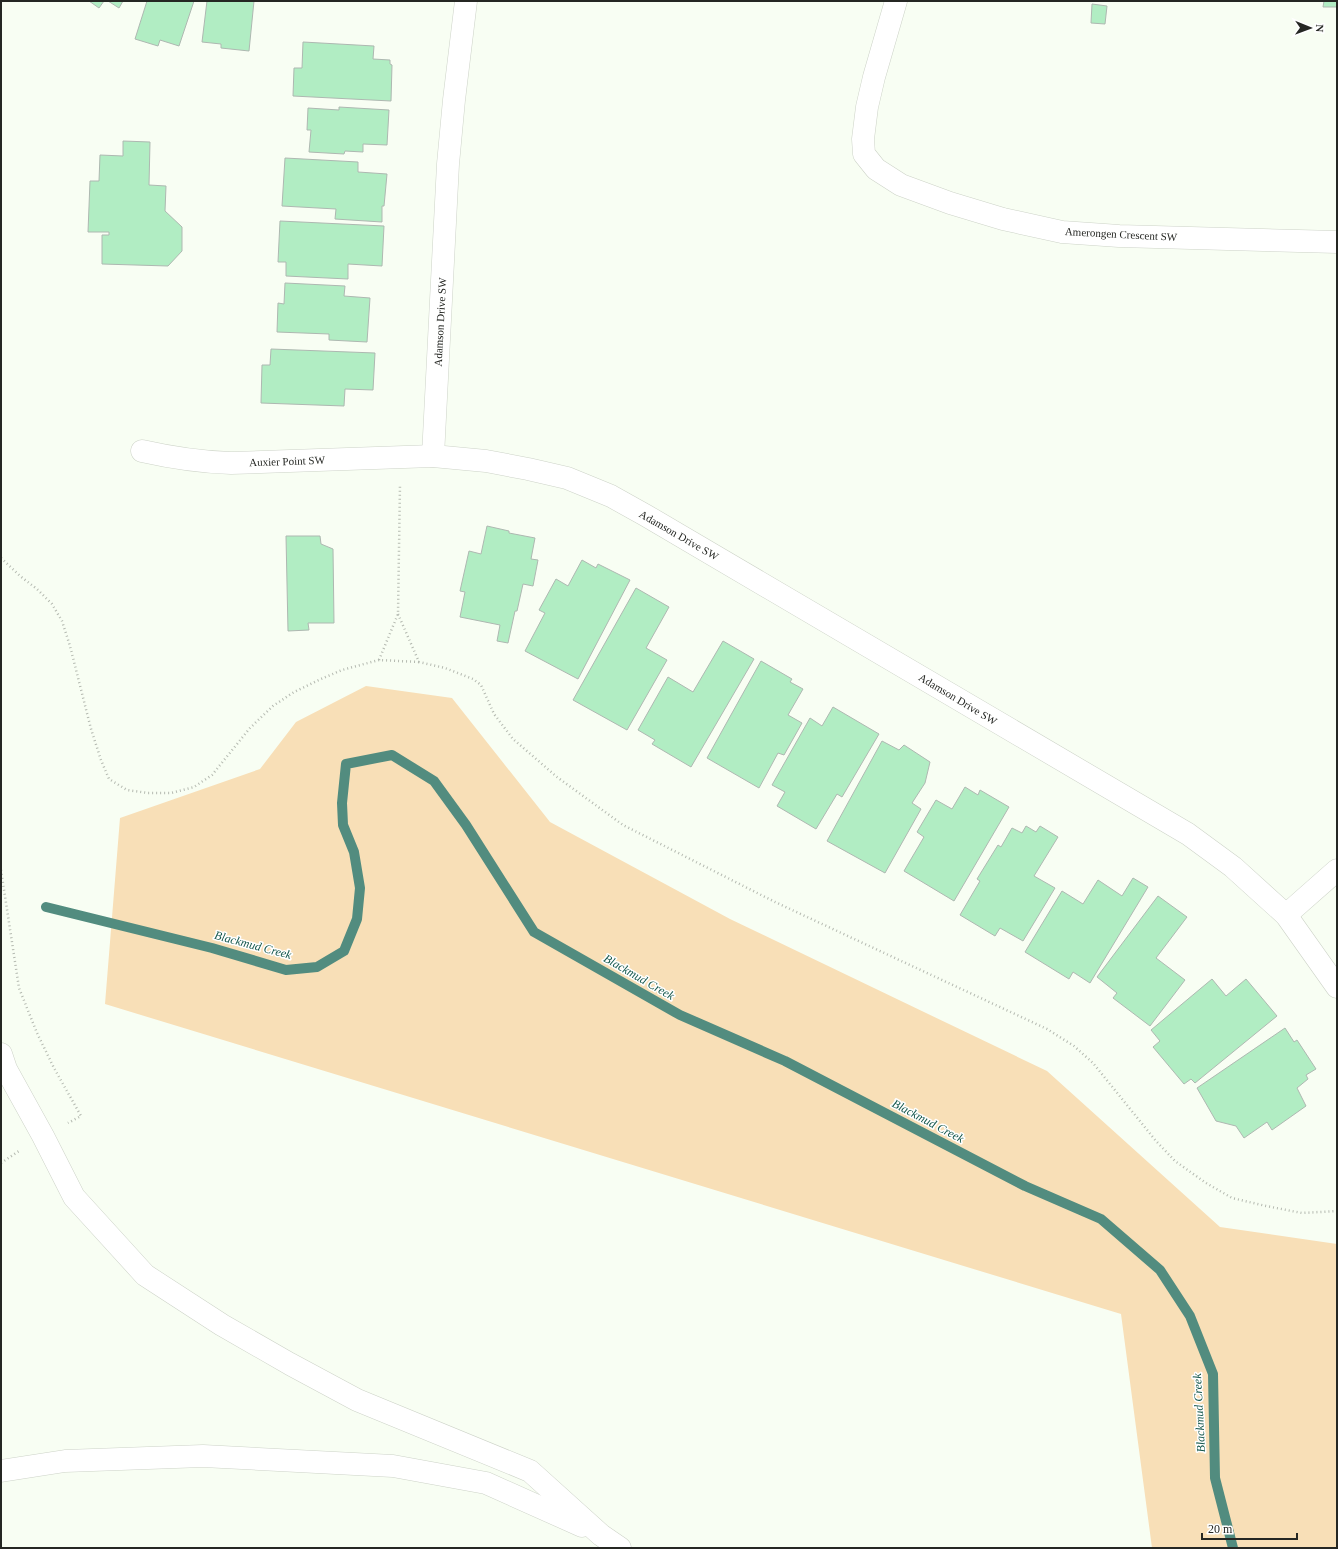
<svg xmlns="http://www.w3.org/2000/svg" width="1338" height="1549" font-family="'Times New Roman',serif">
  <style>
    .green { fill: #f8dfb7 }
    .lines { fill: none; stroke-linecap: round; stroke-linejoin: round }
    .stream { stroke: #528c7f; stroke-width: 10 }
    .building { fill: #b1edc3; stroke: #aeb8b1 }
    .minor-casing { stroke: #cdd3c8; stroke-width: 23 }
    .motorway-casing { stroke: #cdd3c8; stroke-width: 23 }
    .path { stroke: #b5bab1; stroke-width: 2.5; stroke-dasharray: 1 3; stroke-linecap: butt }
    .minor { stroke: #fff; stroke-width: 22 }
    .motorway { stroke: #fff; stroke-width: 22 }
    .labels { text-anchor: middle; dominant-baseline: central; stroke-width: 3; stroke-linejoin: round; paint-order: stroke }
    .street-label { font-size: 11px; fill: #252723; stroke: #fff }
    .water-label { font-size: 12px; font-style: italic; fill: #15584d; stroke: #fff }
  </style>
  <rect width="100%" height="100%" fill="#f8fef3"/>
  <path class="green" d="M366,686L452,698L550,822L730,919L1047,1071L1220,1227L1337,1244V1548H1152L1121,1314L105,1004L120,818L260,769L296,722Z"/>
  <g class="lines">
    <path class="stream" d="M46,907L212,948L286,970L317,967L344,951L357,919L360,888L354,852L343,825L342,803L346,764L392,755L434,781L466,825L534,932L680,1015L785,1061L1025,1186L1101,1219L1160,1270L1190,1316L1213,1374L1215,1478L1233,1548"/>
  </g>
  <g class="building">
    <path d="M89,1H104L99,8Z"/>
    <path d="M108,1H123L119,8Z"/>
    <path d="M147,1H194L179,46L160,40L158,46L135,39Z"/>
    <path d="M207,1H254L249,51L221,48V44L202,42Z"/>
    <path d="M1324,1H1337V7H1323Z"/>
    <path d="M1092,4L1107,6L1105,24L1091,23Z"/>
    <path d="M303,42L374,46L373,59L390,60V64L392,65L391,101L293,96L294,68H302Z"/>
    <path d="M339,107L389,110L387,145L363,144V152L345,151L344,154L309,152L311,130H307L308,108L339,110Z"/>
    <path d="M123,141L150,142L149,185L166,186L165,211L182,227V251L168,266L102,264V235H109V232H88L90,181H99L100,155L123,156Z"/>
    <path d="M285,158L358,162V172L387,174L384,206H382V222L335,219L336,209L282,206Z"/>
    <path d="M280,221L384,226L382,266L348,264V279L286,276V262H278Z"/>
    <path d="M285,283L345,286L344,296L370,298L367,342L329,340V334L277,332L278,303L284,304Z"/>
    <path d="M271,349L375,353L373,390L345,389L344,406L261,403L262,365H270Z"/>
    <path d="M487,526L509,531V533L535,538L531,559L538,560L533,586L523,584L517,611H515L508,643L497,641L500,625L460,617L465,592L460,591L469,551L481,554Z"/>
    <path d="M286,536H320L321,544L333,549L334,623H308L309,630L288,631Z"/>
    <path d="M582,560L596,568L598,564L630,580L578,679L525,651L545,613L539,610L556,579L568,586Z"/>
    <path d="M636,588L669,607L646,648L667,660L627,730L573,700Z"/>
    <path d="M723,641L754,659L691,767L652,744L655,740L638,730L668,677L693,692Z"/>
    <path d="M761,661L792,679L790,682L803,689L788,715L802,723L784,755L778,753L759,788L707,758Z"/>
    <path d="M833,707L879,734L842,797L837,794L816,829L777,806L785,792L772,785L810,718L822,726Z"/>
    <path d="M882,741L899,750L904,745L930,762L925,783L912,803L921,809L885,873L827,841Z"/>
    <path d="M965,787L978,795L980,790L1009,807L954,901L904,871L924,837L917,832L936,800L952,809Z"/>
    <path d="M1026,826L1036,832L1040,826L1058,837L1034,876L1055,888L1023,941L1000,928L995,936L960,915L980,881L977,879L998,845L1001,847L1012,828L1022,833Z"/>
    <path d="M1133,878L1148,887L1090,983L1073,972L1069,979L1025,952L1062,891L1083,904L1098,880L1122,896Z"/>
    <path d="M1158,896L1187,917L1156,958L1185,980L1150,1026L1113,998L1117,993L1097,977Z"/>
    <path d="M1212,979L1226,996L1246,979L1277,1016L1195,1083L1191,1079L1184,1084L1153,1047L1160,1041L1151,1030Z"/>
    <path d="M1285,1028L1294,1042L1297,1040L1316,1069L1306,1075L1308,1079L1297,1088L1306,1106L1272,1130L1267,1122L1244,1138L1236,1126L1216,1121L1197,1088Z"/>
  </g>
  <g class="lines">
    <defs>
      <g id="minor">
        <path d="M896,1L874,77L867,107L863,139L864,154L876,169L901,185L950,203L1003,219L1062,232L1119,236L1337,242"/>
        <path d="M142,451C173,458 198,462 231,463L433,456L486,461L528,469L567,478L611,496L645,515L1188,834L1233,867L1286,915L1337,987"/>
        <path d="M433,456L448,164L454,100L466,1"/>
        <path d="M1286,915L1337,870"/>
      </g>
      <g id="motorway">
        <path d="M1,1054L6,1069L43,1136L74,1197L145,1275L222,1325L290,1364L357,1400L530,1471L601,1535L620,1548"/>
        <path d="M1,1471L65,1461L203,1456L393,1466L486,1483L582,1526"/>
      </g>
    </defs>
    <use href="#minor" class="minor-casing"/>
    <use href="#motorway" class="motorway-casing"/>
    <g class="path">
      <path d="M1,558L20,576L37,589L52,604L62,621L70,646L91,729L101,760L109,779L127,790L148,793H171L194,787L212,775L250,728L273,706L294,692L321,679L342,670L379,660L419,662"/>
      <path d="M398,614L419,662L445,668L473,679L481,685L494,714L513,739L557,777L623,825L775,902L1047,1029L1074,1046L1093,1063L1156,1141L1175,1161L1206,1183L1232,1198L1266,1206L1302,1213L1337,1211"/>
      <path d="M379,660L398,614L400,484"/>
      <path d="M1,870L19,988L37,1033L54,1068L81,1116L68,1123"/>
      <path d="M1,1163L19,1151"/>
    </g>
    <use href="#minor" class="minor"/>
    <use href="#motorway" class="motorway"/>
  </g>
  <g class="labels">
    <g class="street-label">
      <text transform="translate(1121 234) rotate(3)">Amerongen Crescent SW</text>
      <text transform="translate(440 322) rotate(-87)">Adamson Drive SW</text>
      <text transform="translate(287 461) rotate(-2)">Auxier Point SW</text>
      <text transform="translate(679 535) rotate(30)">Adamson Drive SW</text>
      <text transform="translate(958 699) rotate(31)">Adamson Drive SW</text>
    </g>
    <g class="water-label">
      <text transform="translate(253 945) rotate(15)">Blackmud Creek</text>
      <text transform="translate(639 977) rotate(30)">Blackmud Creek</text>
      <text transform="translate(928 1121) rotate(28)">Blackmud Creek</text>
      <text transform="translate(1199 1413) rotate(-93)">Blackmud Creek</text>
    </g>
  </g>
  <rect width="1338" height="1549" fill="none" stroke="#252723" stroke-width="4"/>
  <g transform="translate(1310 28) rotate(91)" stroke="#ffffff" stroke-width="3" paint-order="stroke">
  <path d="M0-3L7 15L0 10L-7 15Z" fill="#252723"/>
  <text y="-6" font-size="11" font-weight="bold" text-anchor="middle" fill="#252723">N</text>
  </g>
  <path d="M1202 1533v6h95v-6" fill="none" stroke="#252723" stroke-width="2"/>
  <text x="1208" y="1533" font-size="12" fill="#252723" stroke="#ffffff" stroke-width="3" paint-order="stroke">20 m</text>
</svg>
